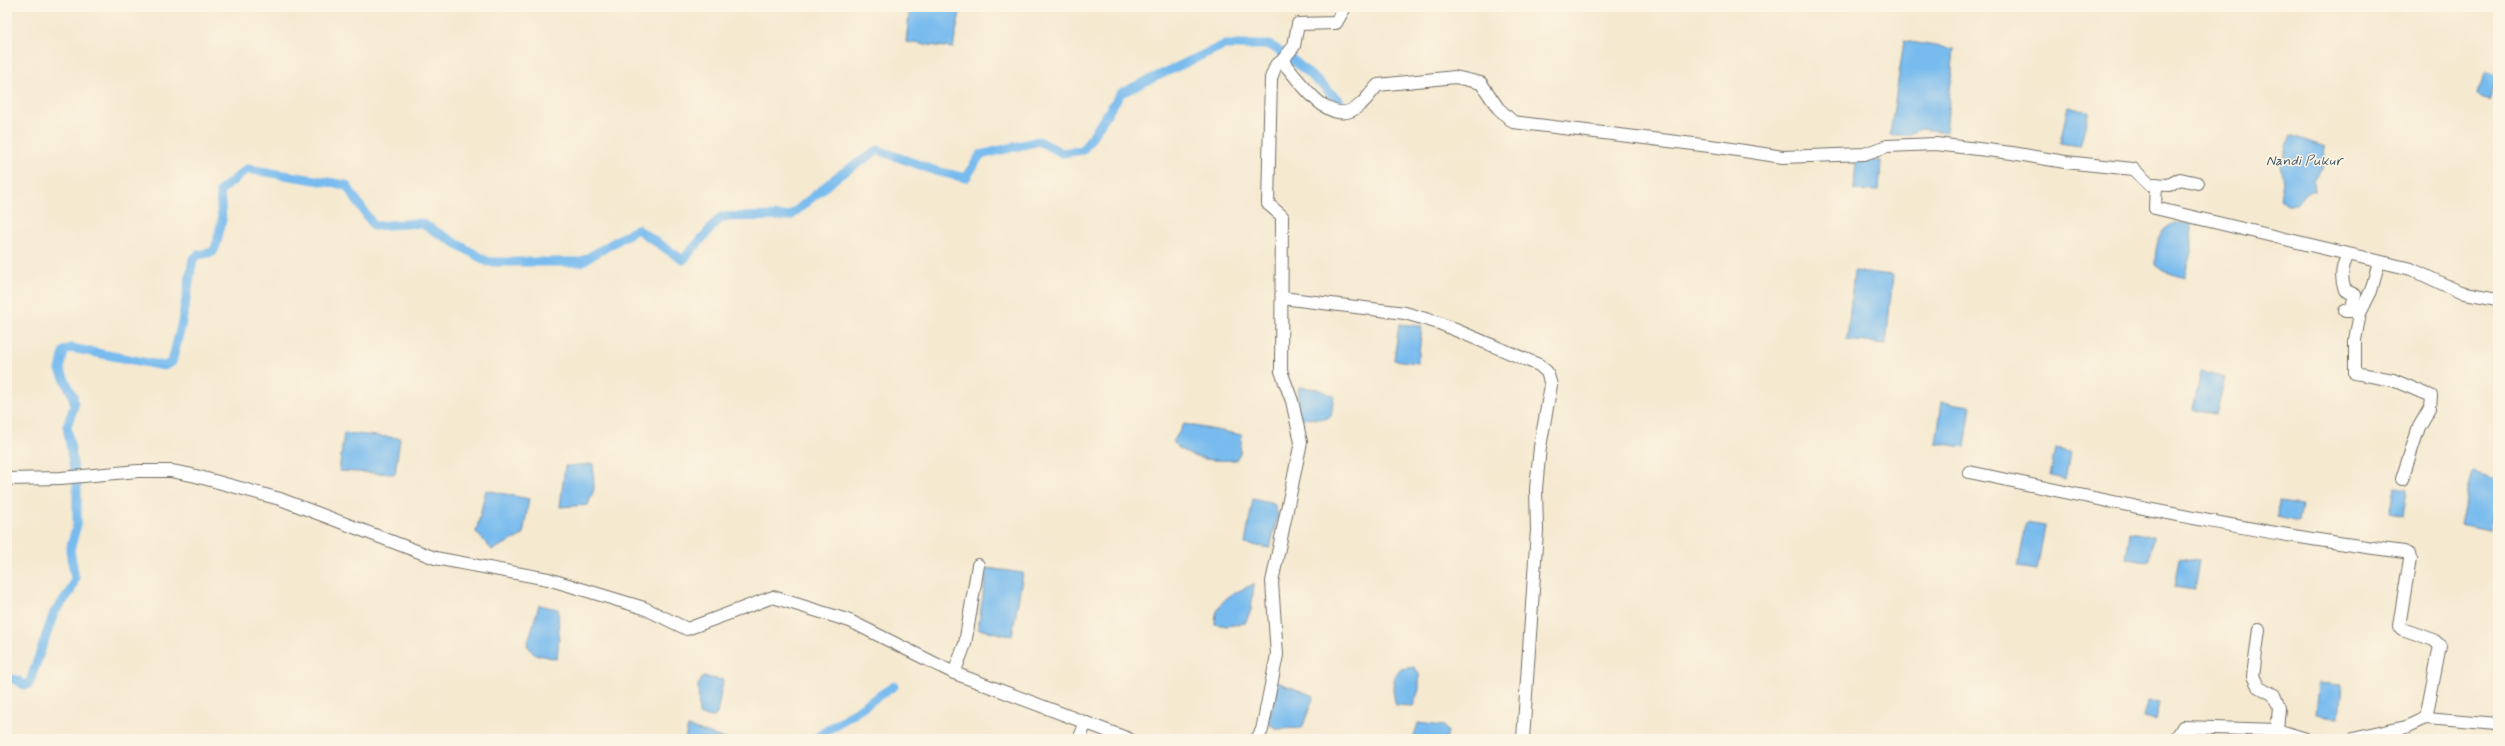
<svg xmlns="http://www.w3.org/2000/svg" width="2505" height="746" font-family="Mynerve,sans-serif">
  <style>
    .water { fill: #78bbee; stroke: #52738c }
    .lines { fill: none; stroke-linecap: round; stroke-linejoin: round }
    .canal { stroke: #78bbee; stroke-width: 9 }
    .minor-casing { stroke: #726e65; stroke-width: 14 }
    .minor { stroke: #fff; stroke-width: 12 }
    .labels { text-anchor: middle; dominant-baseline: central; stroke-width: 3; stroke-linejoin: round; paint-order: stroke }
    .water-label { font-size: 14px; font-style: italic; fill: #425666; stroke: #fcf5e5 }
  </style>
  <rect width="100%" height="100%" fill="#fcf5e5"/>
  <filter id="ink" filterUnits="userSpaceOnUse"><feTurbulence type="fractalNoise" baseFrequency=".025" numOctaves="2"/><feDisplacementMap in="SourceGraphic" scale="8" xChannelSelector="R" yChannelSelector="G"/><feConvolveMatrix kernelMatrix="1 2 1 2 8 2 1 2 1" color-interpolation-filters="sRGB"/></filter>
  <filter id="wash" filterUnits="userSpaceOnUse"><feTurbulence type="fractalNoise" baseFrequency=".012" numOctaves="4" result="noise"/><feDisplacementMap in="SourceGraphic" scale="16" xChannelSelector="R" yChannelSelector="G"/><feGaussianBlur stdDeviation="0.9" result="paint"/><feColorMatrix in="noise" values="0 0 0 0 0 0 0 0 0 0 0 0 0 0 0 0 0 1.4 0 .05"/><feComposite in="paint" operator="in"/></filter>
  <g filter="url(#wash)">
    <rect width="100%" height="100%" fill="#f5e9d0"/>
    <g class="water">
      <path d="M910,7H961L953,48L906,42Z"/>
      <path d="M1904,41L1954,49L1946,132L1920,129L1907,135H1890Z"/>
      <path d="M2486,72L2498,77L2489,101L2476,96Z"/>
      <path d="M2068,106L2089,111L2080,146L2060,143Z"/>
      <path d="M2291,135L2325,147L2323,168L2314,181L2315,191H2308L2296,205H2288L2280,198L2283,182L2280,165C2286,157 2286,145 2291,135Z"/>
      <path d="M1856,159L1881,161L1879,191L1854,190Z"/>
      <path d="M2176,223L2191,225L2192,249L2184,278L2163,271L2155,265C2155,249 2158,226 2176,223Z"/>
      <path d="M1854,271L1893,275L1886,344L1847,340Z"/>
      <path d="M1399,324L1422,326L1418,363L1394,360Z"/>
      <path d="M2201,371L2225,378L2216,414L2193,410Z"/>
      <path d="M1299,387L1317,389L1334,396L1331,416L1325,419L1297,418Z"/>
      <path d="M1942,402L1971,406L1965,447L1936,443Z"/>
      <path d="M1184,424L1242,435L1240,453L1236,460C1214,461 1189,461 1173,442Z"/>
      <path d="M344,433L400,438L395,474L339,471Z"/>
      <path d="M2055,449L2070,452L2065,479L2050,476Z"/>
      <path d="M593,464L594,489L588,505L560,507L565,466Z"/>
      <path d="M2473,472L2498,480V496L2489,530L2460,524Z"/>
      <path d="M2395,488L2407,490L2403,516L2390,513Z"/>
      <path d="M486,490L529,499L523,535L492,550L476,532Z"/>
      <path d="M1253,499L1274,504L1278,515L1270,548L1245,544Z"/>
      <path d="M2279,502L2301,505L2298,522L2278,517Z"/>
      <path d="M2026,523L2045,526L2037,570L2018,567Z"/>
      <path d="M2130,532L2153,536L2149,561L2126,558Z"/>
      <path d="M2180,558L2199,561L2194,590L2175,587Z"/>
      <path d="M987,568L1023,573L1012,636L978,629Z"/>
      <path d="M1254,584L1251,610L1245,623L1227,626L1215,624C1215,599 1234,593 1254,584Z"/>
      <path d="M539,605L558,609L559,637L557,659L534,654L527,645Z"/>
      <path d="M1414,667L1419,673V690L1413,706L1396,705C1392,691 1391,680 1400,669Z"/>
      <path d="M703,677L723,680L717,714L714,717L699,715L698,685Z"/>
      <path d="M1277,682L1314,696L1302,728L1278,729L1268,724Z"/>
      <path d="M2319,683L2342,685L2339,717L2316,715Z"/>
      <path d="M2148,700L2160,703L2156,721L2144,718Z"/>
      <path d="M1418,723L1444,726L1448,732L1446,739H1413Z"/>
      <path d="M688,727L726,739H685Z"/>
    </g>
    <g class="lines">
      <g class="canal">
        <path d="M74,469L67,426L74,406L73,396L60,370L64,351L71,348L164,366L172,362L182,322L193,259L198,255L213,252L216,246L222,220L220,191L247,169L346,185L374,226L421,223L488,262H581L637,229L683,260L721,217L790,216L838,176L878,150L936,171L966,178L980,155L1039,141L1062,153L1083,150L1121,93L1224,45H1270L1293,60L1339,100"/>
        <path d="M7,678L17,680L24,685L29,684L54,613L70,592L75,579L70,550L77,524V484"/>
        <path d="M814,739L894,686"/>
      </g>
    </g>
  </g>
  <g filter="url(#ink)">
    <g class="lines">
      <defs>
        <g id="minor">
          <path d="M1282,61C1301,82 1331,132 1361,104C1367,99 1372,91 1378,85L1455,77L1481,83L1498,108L1513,122L1718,147L1783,157L1864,154L1887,146L1936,144L2012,153L2065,162L2133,169L2149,184L2169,185L2180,179L2198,183"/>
          <path d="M2156,184L2155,208L2411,269L2460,292L2498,299"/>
          <path d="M2379,262L2371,291L2360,313L2355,340V373L2393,380L2431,396L2430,408L2419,427L2402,479"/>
          <path d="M1282,298L1405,313L1439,323L1539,365L1547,372L1551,385L1540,447L1536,489L1537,530L1523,739"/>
          <path d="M2345,311H2351L2355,295L2345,290C2340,278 2342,266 2348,255"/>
          <path d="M1969,472C2113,502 2257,534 2404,552L2409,554L2410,559L2399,626L2402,629L2434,640L2440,646L2426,718"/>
          <path d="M7,479L61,478L138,471H171L192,475L280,499L435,558L548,579L644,608L687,629L773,597L850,621L954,673L1129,739"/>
          <path d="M2259,629L2253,676L2258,686L2274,695L2279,708L2277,730"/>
          <path d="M954,673L965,644L978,565"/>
          <path d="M1079,739L1086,723"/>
          <path d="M1257,739L1262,730L1277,655L1272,582L1301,442L1292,401L1281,371L1282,216L1268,204L1271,78L1276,65L1282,61L1294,46L1298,24L1336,23L1345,7"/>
          <path d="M2176,739L2183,727L2277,730L2306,739"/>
          <path d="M2353,739L2406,727L2426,718L2498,724"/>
        </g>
      </defs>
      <use href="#minor" class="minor-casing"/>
      <use href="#minor" class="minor"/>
    </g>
  </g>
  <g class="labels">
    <g class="water-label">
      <text x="2304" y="161">Nandi Pukur</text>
    </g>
  </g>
  <rect width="2505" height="746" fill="none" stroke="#fcf5e5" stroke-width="24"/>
</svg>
